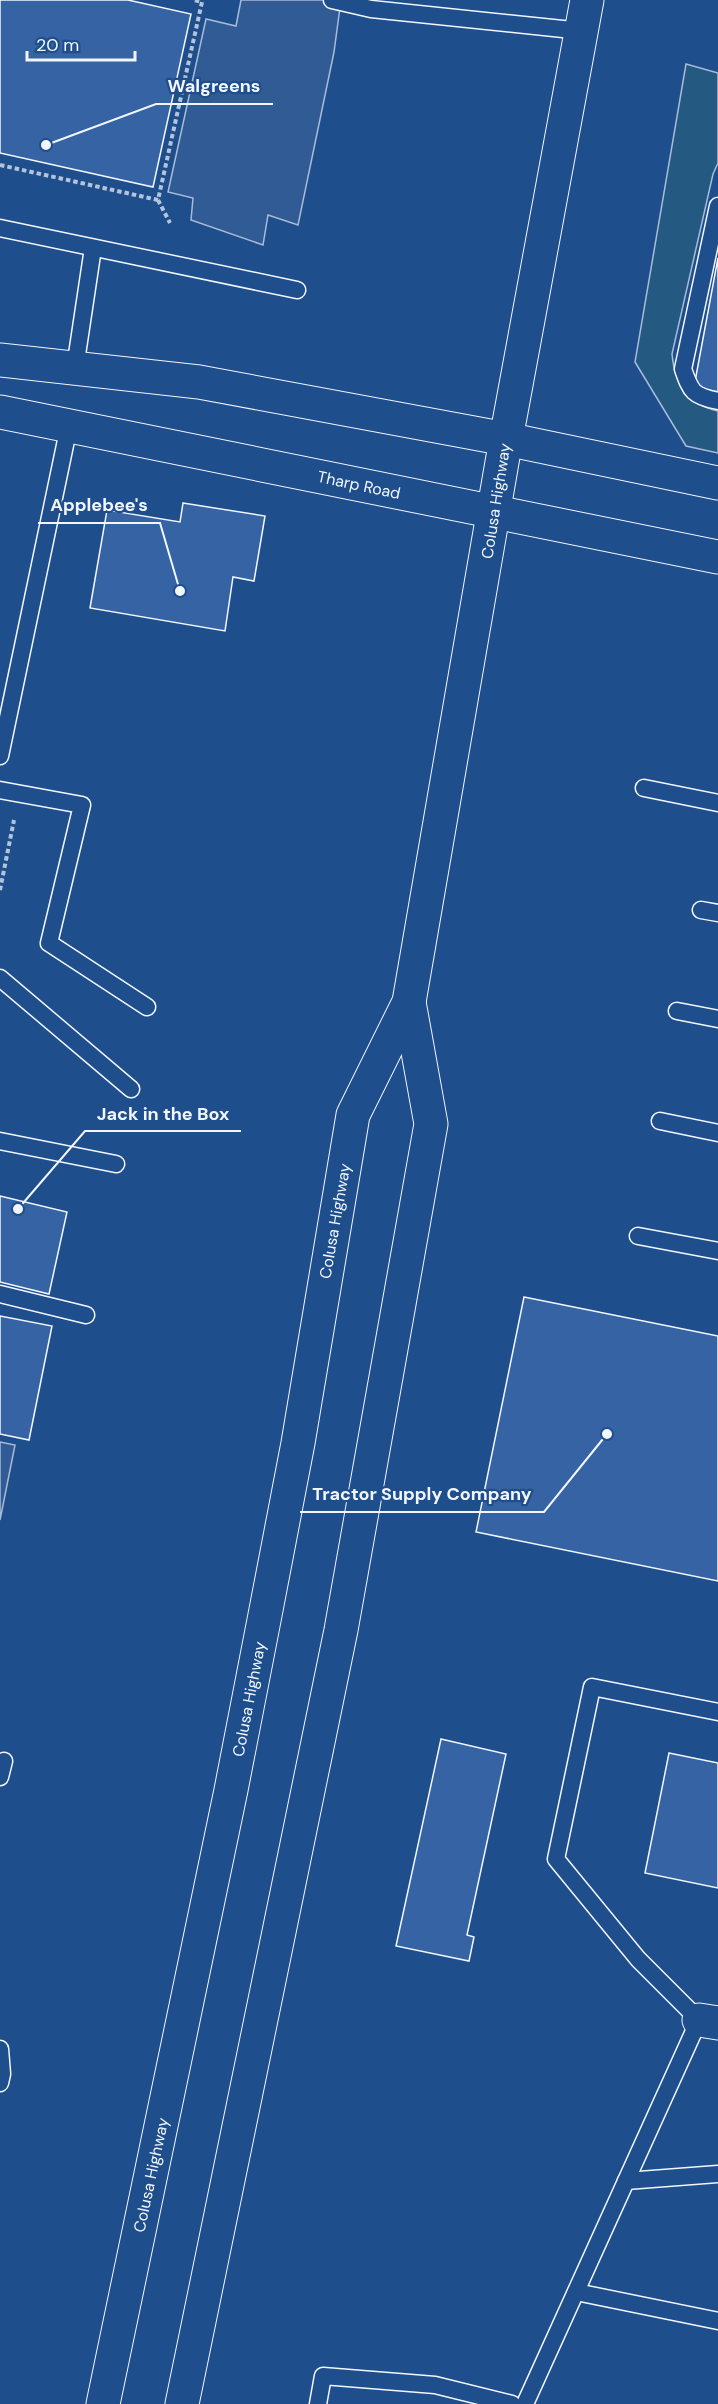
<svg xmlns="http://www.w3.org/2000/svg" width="718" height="2404" font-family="'DM Sans',sans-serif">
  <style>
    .green { fill: #245a82; stroke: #a8bbd7; stroke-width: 1.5 }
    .parking { fill: #305b95; stroke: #a8bbd7; stroke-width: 1.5 }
    .building { fill: #3563a3; stroke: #f2f6ff; stroke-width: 1.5 }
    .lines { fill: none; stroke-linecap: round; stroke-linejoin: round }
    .lane-casing { stroke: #f2f6ff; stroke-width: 19 }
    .street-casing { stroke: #f2f6ff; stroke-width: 35 }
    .secondary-casing { stroke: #f2f6ff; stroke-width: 35 }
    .highway-casing { stroke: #f2f6ff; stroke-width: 35 }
    .path { stroke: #b3c4dc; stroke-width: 4; stroke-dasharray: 4.5 3; stroke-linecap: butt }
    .lane { stroke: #1f4e8c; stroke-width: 16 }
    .street { stroke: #1f4e8c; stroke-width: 33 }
    .secondary { stroke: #1f4e8c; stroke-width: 33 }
    .highway { stroke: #1f4e8c; stroke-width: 33 }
    .labels { text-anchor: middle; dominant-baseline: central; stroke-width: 4.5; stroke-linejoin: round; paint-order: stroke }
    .street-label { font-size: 16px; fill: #f2f6ff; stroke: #1f4e8c }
    .leader { fill: none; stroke: #f2f6ff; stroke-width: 2 }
    .callout-dot { fill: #f2f6ff; stroke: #1f4e8c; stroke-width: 2 }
    .callout-label { font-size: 18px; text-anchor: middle; font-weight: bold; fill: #f2f6ff; stroke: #1f4e8c; stroke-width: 4.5; stroke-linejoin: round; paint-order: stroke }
  </style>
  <rect width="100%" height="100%" fill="#1f4e8c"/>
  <path class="green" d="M686,64L718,73V163L713,174L672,354C675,386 686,404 718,411V453L686,446L635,362Z"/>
  <g class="parking">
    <path d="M241,0H341L334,52L298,225L268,215L263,245L191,220L193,198L168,192L206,19L236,26Z"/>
    <path d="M0,1442L15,1445L0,1520Z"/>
  </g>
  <g class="building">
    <path d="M0,0H128L191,14L153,187L0,153Z"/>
    <path d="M718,258V392L694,387Z"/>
    <path d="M183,503L265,516L254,581L233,577L225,631L90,608L107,510L180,522Z"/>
    <path d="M0,1196L67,1212L49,1294L0,1282Z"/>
    <path d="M524,1297L718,1336V1581L476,1532Z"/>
    <path d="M0,1316L52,1326L29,1440L0,1434Z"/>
    <path d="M441,1739L506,1754L467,1935L474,1937L469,1961L396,1946Z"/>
    <path d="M669,1753L718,1763V1888L645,1873Z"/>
  </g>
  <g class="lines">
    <defs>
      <g id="lane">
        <path d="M332,0L371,9L582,31"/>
        <path d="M718,206L683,369C691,392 693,396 718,401"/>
        <path d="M0,228L297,290"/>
        <path d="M75,368L93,248"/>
        <path d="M0,756L69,426"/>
        <path d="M644,788L718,803"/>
        <path d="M0,790L82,805L49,943L147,1007"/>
        <path d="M701,910L718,913"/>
        <path d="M0,978L131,1089"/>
        <path d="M677,1011L718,1019"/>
        <path d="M660,1121L718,1133"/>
        <path d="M0,1141L116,1164"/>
        <path d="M638,1236L718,1251"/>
        <path d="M0,1294L86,1315"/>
        <path d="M0,1777L4,1761"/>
        <path d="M0,2049L2,2074L0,2083"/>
        <path d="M626,2181L718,2174"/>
        <path d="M576,2292L718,2321"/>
        <path d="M318,2404L323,2376L435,2385L512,2404"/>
        <path d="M525,2404L699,2020L638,1959L556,1859L592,1687L718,1712"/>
      </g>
      <path id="street" d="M699,2020L718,2023"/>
      <g id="secondary">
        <path d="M0,360L199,382L506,439L718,483"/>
        <path d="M0,412L718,557"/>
      </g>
      <g id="highway">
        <path d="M103,2404L231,1790L265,1615L298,1443L353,1115L409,1002L506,439L587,0"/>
        <path d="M182,2404L341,1630L431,1124L409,1002"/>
      </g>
    </defs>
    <use href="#lane" class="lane-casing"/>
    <use href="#street" class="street-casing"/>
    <use href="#secondary" class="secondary-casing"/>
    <use href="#highway" class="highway-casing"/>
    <g class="path">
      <path d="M0,165L158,200L202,2L193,0"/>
      <path d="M158,200L170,223"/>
      <path d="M0,890L14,820"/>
    </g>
    <use href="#lane" class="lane"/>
    <use href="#street" class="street"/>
    <use href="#secondary" class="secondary"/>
    <use href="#highway" class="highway"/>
  </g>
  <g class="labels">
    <g class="street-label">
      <text transform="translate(359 485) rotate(12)">Tharp Road</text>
      <text transform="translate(496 501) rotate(-81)">Colusa Highway</text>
      <text transform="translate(335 1221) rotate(-80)">Colusa Highway</text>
      <text transform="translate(249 1699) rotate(-79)">Colusa Highway</text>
      <text transform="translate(151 2175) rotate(-78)">Colusa Highway</text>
    </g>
  </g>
  <path class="leader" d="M46 145L156 104H273M180 591L160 523H38M18 1209L85 1131H241M607 1434L544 1512H300"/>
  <g class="callout-dot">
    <circle cx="46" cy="145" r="6"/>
    <circle cx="180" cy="591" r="6"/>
    <circle cx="18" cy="1209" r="6"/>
    <circle cx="607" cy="1434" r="6"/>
  </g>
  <g class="callout-label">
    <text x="214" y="92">Walgreens</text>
    <text x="99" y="511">Applebee's</text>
    <text x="163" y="1120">Jack in the Box</text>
    <text x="422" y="1500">Tractor Supply Company</text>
  </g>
  <path d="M27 51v9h108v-9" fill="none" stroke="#f2f6ff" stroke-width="3"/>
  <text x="36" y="51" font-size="18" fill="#f2f6ff" stroke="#1f4e8c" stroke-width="4.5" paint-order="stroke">20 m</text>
</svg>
